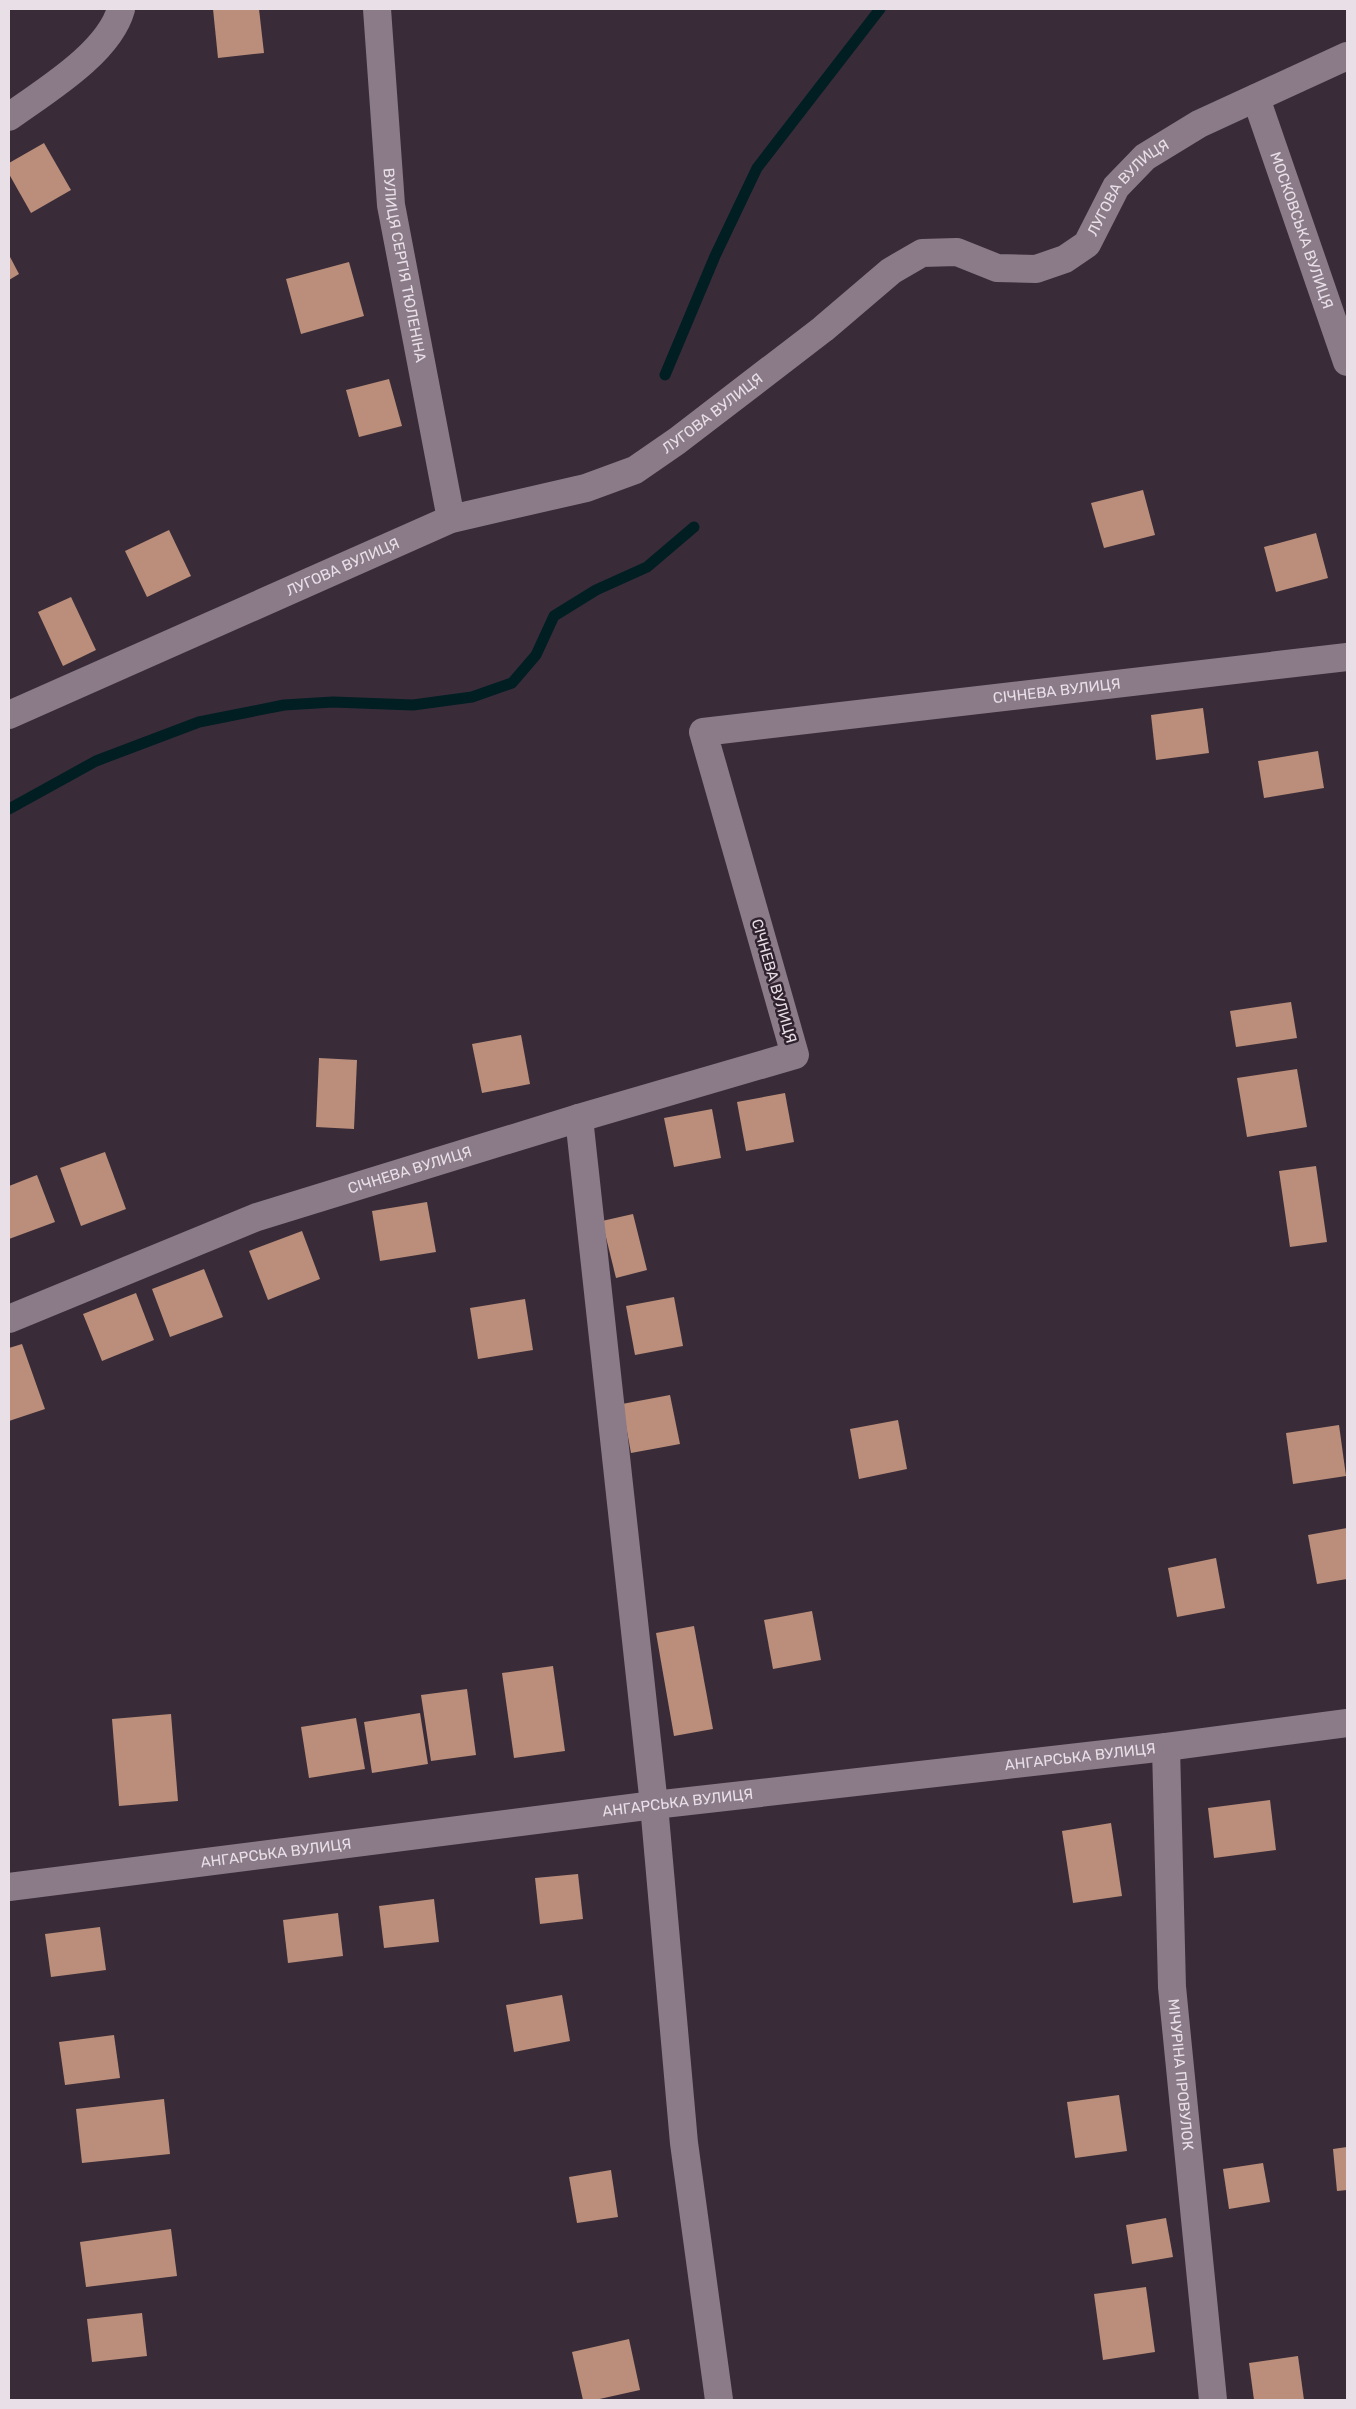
<svg xmlns="http://www.w3.org/2000/svg" width="1356" height="2409" font-family="Rubik,sans-serif">
  <style>
    .lines { fill: none; stroke-linecap: round; stroke-linejoin: round }
    .stream { stroke: #011e23; stroke-width: 11 }
    .building { fill: #ba8e7a }
    .minor { stroke: #8b7b89; stroke-width: 28 }
    .labels { text-anchor: middle; dominant-baseline: central; stroke-width: 5; stroke-linejoin: round; paint-order: stroke }
    .street-label { font-size: 15px; fill: #e8dfe7; stroke: #2f222e }
  </style>
  <rect width="100%" height="100%" fill="#392c38"/>
  <g class="lines">
    <g class="stream">
      <path d="M665,375L715,256L757,168L880,9"/>
      <path d="M9,809L96,761L199,722L284,705L333,702L413,705L472,697L512,683L536,655L554,616L596,590L647,567L694,527"/>
    </g>
  </g>
  <g class="building">
    <path d="M213,9H259L264,53L218,58Z"/>
    <path d="M44,143L71,190L31,213L9,174V163Z"/>
    <path d="M9,255L19,274L9,280Z"/>
    <path d="M349,262L364,316L301,334L286,279Z"/>
    <path d="M389,379L402,426L359,437L346,390Z"/>
    <path d="M1143,490L1155,535L1104,548L1091,503Z"/>
    <path d="M169,530L191,576L147,597L125,551Z"/>
    <path d="M1316,533L1328,578L1276,592L1264,547Z"/>
    <path d="M71,597L96,650L63,666L38,612Z"/>
    <path d="M1203,708L1209,753L1156,760L1151,715Z"/>
    <path d="M1318,751L1324,788L1264,798L1258,761Z"/>
    <path d="M1291,1002L1297,1038L1236,1047L1230,1011Z"/>
    <path d="M521,1035L530,1084L482,1093L472,1044Z"/>
    <path d="M319,1058L357,1060L354,1129L316,1127Z"/>
    <path d="M1297,1069L1307,1127L1247,1137L1237,1078Z"/>
    <path d="M785,1093L794,1142L746,1151L737,1102Z"/>
    <path d="M712,1109L721,1158L674,1167L664,1118Z"/>
    <path d="M105,1152L126,1209L81,1226L60,1168Z"/>
    <path d="M1316,1166L1327,1242L1290,1247L1279,1171Z"/>
    <path d="M37,1175L55,1222L9,1239V1186Z"/>
    <path d="M427,1202L436,1252L380,1261L372,1211Z"/>
    <path d="M633,1214L647,1270L616,1278L602,1221Z"/>
    <path d="M302,1231L320,1279L268,1300L249,1251Z"/>
    <path d="M204,1269L223,1317L170,1337L152,1289Z"/>
    <path d="M136,1293L154,1340L102,1361L83,1314Z"/>
    <path d="M674,1297L683,1346L635,1355L626,1306Z"/>
    <path d="M525,1299L533,1350L478,1359L470,1308Z"/>
    <path d="M22,1344L45,1409L9,1421V1348Z"/>
    <path d="M670,1395L680,1444L631,1453L622,1404Z"/>
    <path d="M898,1420L907,1469L859,1479L850,1429Z"/>
    <path d="M1339,1425L1346,1476L1293,1484L1286,1433Z"/>
    <path d="M1347,1528V1579L1317,1584L1308,1535Z"/>
    <path d="M1216,1558L1225,1608L1177,1617L1168,1568Z"/>
    <path d="M812,1611L821,1660L773,1669L764,1620Z"/>
    <path d="M694,1626L713,1729L674,1736L656,1633Z"/>
    <path d="M553,1666L565,1751L514,1758L502,1673Z"/>
    <path d="M467,1689L476,1755L431,1761L421,1695Z"/>
    <path d="M420,1713L428,1764L372,1773L364,1722Z"/>
    <path d="M171,1714L178,1801L119,1806L112,1719Z"/>
    <path d="M356,1718L365,1769L309,1778L301,1727Z"/>
    <path d="M1270,1800L1276,1850L1214,1858L1208,1808Z"/>
    <path d="M1111,1823L1122,1896L1073,1903L1062,1831Z"/>
    <path d="M578,1874L583,1919L540,1924L535,1878Z"/>
    <path d="M434,1899L439,1942L384,1948L379,1906Z"/>
    <path d="M338,1913L343,1956L288,1963L283,1920Z"/>
    <path d="M100,1927L106,1970L51,1977L45,1934Z"/>
    <path d="M562,1995L570,2041L514,2052L506,2005Z"/>
    <path d="M114,2035L120,2078L65,2085L59,2042Z"/>
    <path d="M1119,2095L1127,2151L1075,2158L1067,2102Z"/>
    <path d="M164,2099L170,2154L82,2163L76,2109Z"/>
    <path d="M1347,2147V2190L1337,2191L1333,2149Z"/>
    <path d="M1263,2163L1270,2202L1229,2209L1223,2169Z"/>
    <path d="M611,2170L618,2217L577,2223L569,2177Z"/>
    <path d="M1166,2218L1173,2257L1132,2264L1126,2225Z"/>
    <path d="M171,2229L177,2276L86,2287L80,2242Z"/>
    <path d="M1146,2287L1155,2352L1103,2360L1094,2294Z"/>
    <path d="M142,2313L147,2356L92,2362L87,2319Z"/>
    <path d="M629,2339L640,2390L595,2400H583L572,2352Z"/>
    <path d="M1298,2356L1304,2400H1254L1249,2363Z"/>
  </g>
  <g class="lines">
    <g class="minor">
      <path id="s1" d="M377,9L391,205L451,519"/>
      <path id="s2" d="M1256,98L1347,362"/>
      <path d="M9,117C45,91 109,53 121,9"/>
      <path id="s3" d="M9,715L451,519L586,488L635,470L677,441L823,329L891,271L922,253L957,252L997,268L1036,269L1065,259L1087,244L1116,187L1145,157L1199,124L1347,56"/>
      <path d="M579,1118L654,1805L684,2143L719,2400"/>
      <path id="s4" d="M9,1319L257,1217L579,1118L795,1055L703,732L1347,657"/>
      <path id="s5" d="M1166,1747L1172,1987L1213,2400"/>
      <path id="s6" d="M9,1887L654,1805L1166,1747L1347,1723"/>
    </g>
  </g>
  <g class="labels">
    <g class="street-label">
      <text stroke="none"><textPath href="#s3" startOffset="1280">ЛУГОВА ВУЛИЦЯ</textPath></text>
      <text stroke="none"><textPath href="#s2" startOffset="140">МОСКОВСЬКА ВУЛИЦЯ</textPath></text>
      <text stroke="none"><textPath href="#s1" startOffset="258">ВУЛИЦЯ СЕРГІЯ ТЮЛЕНІНА</textPath></text>
      <text stroke="none"><textPath href="#s3" startOffset="770">ЛУГОВА ВУЛИЦЯ</textPath></text>
      <text stroke="none"><textPath href="#s3" startOffset="365">ЛУГОВА ВУЛИЦЯ</textPath></text>
      <text stroke="none"><textPath href="#s4" startOffset="1522">СІЧНЕВА ВУЛИЦЯ</textPath></text>
      <text transform="translate(774 981) rotate(74)">СІЧНЕВА ВУЛИЦЯ</text>
      <text stroke="none"><textPath href="#s4" startOffset="428">СІЧНЕВА ВУЛИЦЯ</textPath></text>
      <text stroke="none"><textPath href="#s6" startOffset="1079">АНГАРСЬКА ВУЛИЦЯ</textPath></text>
      <text stroke="none"><textPath href="#s6" startOffset="674">АНГАРСЬКА ВУЛИЦЯ</textPath></text>
      <text stroke="none"><textPath href="#s6" startOffset="269">АНГАРСЬКА ВУЛИЦЯ</textPath></text>
      <text stroke="none"><textPath href="#s5" startOffset="328">МІЧУРІНА ПРОВУЛОК</textPath></text>
    </g>
  </g>
  <rect width="1356" height="2409" fill="none" stroke="#e8dfe7" stroke-width="20"/>
</svg>
